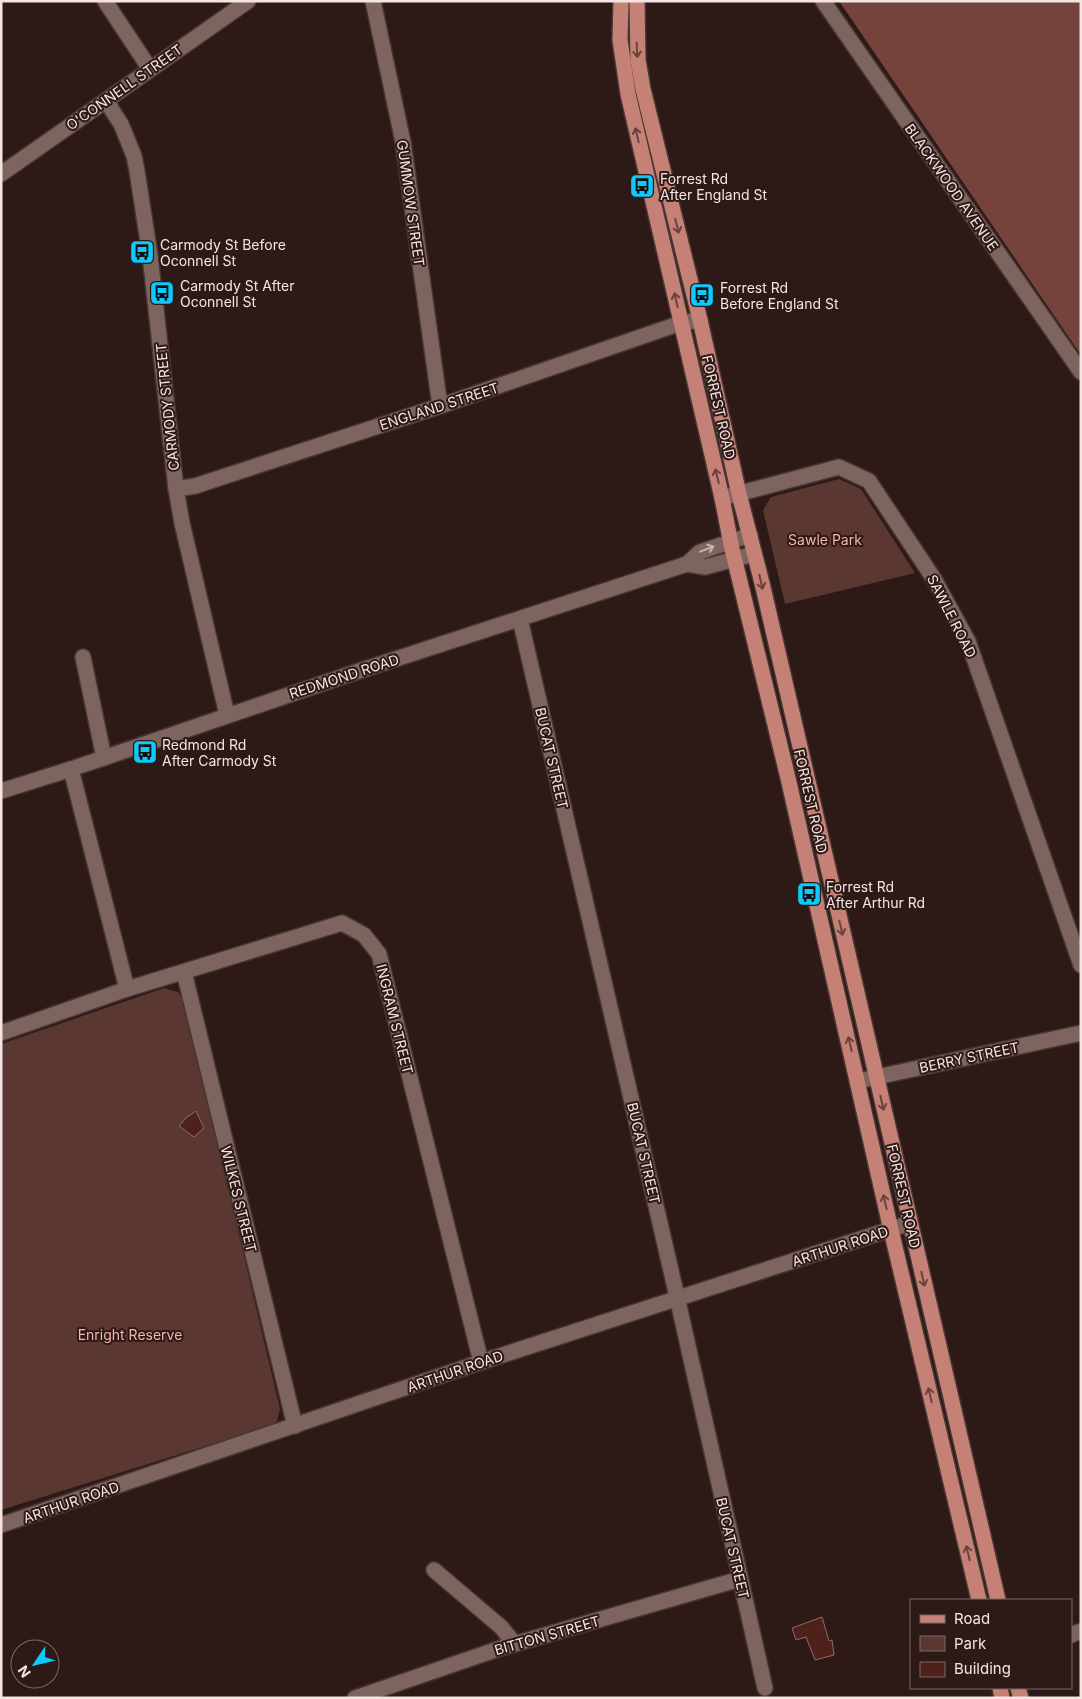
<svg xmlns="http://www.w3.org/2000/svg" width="1082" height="1699" font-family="Inter,sans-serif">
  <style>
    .green { fill: #5a3731 }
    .forest { fill: #75433b }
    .building { fill: #4f211b; stroke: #886f6a }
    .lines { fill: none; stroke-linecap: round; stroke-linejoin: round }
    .minor-casing { stroke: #463634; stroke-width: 18 }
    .major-casing { stroke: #463634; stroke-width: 18 }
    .minor { stroke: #7d645f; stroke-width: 15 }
    .major { stroke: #c68176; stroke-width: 15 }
    .oneway { stroke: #6a433c }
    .oneway2 { stroke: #c4b1ae }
    .labels { text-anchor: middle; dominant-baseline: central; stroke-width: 4; stroke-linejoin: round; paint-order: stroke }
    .street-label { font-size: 14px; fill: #f4e5e3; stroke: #2d1916 }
    .poi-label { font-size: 14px; fill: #f4e5e3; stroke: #2d1916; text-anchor: start }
    .park-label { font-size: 14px; fill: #f7b4a8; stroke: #2d1916 }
  </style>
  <rect width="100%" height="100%" fill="#2d1916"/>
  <g class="green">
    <path d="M839,479L861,489L915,573L785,604L763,510L771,497Z"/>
    <path d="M164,988L178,992L184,1002L280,1409L277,1421L270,1426L1,1510V1044Z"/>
  </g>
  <path class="forest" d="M839,1H1081V355Z"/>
  <g class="building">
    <path d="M196,1111L204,1128L194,1137L179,1126L186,1118Z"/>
    <path d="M822,1617L829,1641L832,1640L834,1655L815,1660L806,1637L796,1640L792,1628Z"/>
  </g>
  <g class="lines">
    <defs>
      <g id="minor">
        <path d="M105,1L150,69"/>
        <path d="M373,1L403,142L440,406"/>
        <path d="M823,1L1081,372"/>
        <path d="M106,101L121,124L134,156L137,171L150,255L176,489L182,523L227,715"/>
        <path d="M1,174L248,1"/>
        <path d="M176,489L195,486L440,406L681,323L700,320"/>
        <path d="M722,498L839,467L869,481L934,579L968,641L1081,965"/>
        <path d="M687,564L705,567L754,554"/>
        <path d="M520,619L675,1288L765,1688"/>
        <path d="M83,657L104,758"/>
        <path d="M71,769L127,989"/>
        <path d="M1,791L71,769L359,671L687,564L700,552L750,535"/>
        <path d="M184,972L295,1426"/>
        <path d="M1,1033L127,989L342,923L364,935L379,954L481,1362"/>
        <path d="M858,1081L1081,1033"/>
        <path d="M1,1525L481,1362L910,1223"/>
        <path d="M434,1570L501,1627L515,1644"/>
        <path d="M1071,1635L1081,1631"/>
        <path d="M355,1698L504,1647L740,1579"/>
      </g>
      <g id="major">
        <path d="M621,1L620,40L628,94L722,498L732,549L788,778L891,1230L979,1600"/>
        <path d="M637,1L638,60L643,89L700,320L739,494L762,583L998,1600"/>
        <path d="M1000,1688L1002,1698"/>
        <path d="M1018,1688L1021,1698"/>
      </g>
    </defs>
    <use href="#minor" class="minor-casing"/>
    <use href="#major" class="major-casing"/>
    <use href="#minor" class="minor"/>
    <use href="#major" class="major"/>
  </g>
  <defs><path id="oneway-shaft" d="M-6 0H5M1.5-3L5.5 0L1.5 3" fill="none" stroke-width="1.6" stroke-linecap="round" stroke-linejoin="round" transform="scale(1.25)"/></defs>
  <g class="oneway">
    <use href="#oneway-shaft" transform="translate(637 50) rotate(87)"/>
    <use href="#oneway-shaft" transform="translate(637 135) rotate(-103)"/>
    <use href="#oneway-shaft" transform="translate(677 226) rotate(76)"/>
    <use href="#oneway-shaft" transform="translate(676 300) rotate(-103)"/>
    <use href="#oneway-shaft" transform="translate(717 476) rotate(-104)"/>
    <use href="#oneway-shaft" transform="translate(761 582) rotate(77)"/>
    <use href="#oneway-shaft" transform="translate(841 928) rotate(77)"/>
    <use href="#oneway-shaft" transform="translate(850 1044) rotate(-103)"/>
    <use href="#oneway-shaft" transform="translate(882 1103) rotate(77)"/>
    <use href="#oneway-shaft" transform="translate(885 1202) rotate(-103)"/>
    <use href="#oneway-shaft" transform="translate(923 1279) rotate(77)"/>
    <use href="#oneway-shaft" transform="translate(930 1395) rotate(-103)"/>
    <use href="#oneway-shaft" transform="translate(968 1553) rotate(-103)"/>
  </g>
  <use class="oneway2" href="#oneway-shaft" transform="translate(707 549) rotate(-21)"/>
  <defs>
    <symbol id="bus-square" viewBox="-11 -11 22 22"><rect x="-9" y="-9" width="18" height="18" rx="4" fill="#0ecafa" stroke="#2d1916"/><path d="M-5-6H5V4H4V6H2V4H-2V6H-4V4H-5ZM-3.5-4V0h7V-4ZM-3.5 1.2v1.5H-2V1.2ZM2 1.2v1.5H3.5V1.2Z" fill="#111"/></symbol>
  </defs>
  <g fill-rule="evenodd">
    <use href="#bus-square" x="628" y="172" width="28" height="28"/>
    <use href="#bus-square" x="128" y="238" width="28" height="28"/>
    <use href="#bus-square" x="148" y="279" width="28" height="28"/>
    <use href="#bus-square" x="688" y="281" width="28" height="28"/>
    <use href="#bus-square" x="131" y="738" width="28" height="28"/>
    <use href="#bus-square" x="795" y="880" width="28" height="28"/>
  </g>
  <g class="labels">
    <g class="street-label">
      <text transform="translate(124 87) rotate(-35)">O'CONNELL STREET</text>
      <text transform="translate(952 187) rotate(55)">BLACKWOOD AVENUE</text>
      <text transform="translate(411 203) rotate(82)">GUMMOW STREET</text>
      <text transform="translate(439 406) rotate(-18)">ENGLAND STREET</text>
      <text transform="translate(167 407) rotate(-96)">CARMODY STREET</text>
      <text transform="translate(719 407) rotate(77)">FORREST ROAD</text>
      <text transform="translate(952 616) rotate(63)">SAWLE ROAD</text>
      <text transform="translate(344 676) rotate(-18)">REDMOND ROAD</text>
      <text transform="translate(552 758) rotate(77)">BUCAT STREET</text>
      <text transform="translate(811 801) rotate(77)">FORREST ROAD</text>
      <text transform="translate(395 1019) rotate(76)">INGRAM STREET</text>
      <text transform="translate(969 1057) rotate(-12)">BERRY STREET</text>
      <text transform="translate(644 1153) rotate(77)">BUCAT STREET</text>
      <text transform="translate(904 1196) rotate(77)">FORREST ROAD</text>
      <text transform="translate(239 1199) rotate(76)">WILKES STREET</text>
      <text transform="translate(840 1246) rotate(-18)">ARTHUR ROAD</text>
      <text transform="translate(455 1371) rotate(-19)">ARTHUR ROAD</text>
      <text transform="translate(71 1502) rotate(-19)">ARTHUR ROAD</text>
      <text transform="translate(733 1548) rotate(77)">BUCAT STREET</text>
      <text transform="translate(547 1635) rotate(-16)">BITTON STREET</text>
    </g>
    <g class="poi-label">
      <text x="660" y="178">Forrest Rd<tspan x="660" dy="16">After England St</tspan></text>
      <text x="160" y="244">Carmody St Before<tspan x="160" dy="16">Oconnell St</tspan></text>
      <text x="180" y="285">Carmody St After<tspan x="180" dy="16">Oconnell St</tspan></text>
      <text x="720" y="287">Forrest Rd<tspan x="720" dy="16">Before England St</tspan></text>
      <text x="162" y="744">Redmond Rd<tspan x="162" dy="16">After Carmody St</tspan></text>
      <text x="826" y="886">Forrest Rd<tspan x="826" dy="16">After Arthur Rd</tspan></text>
    </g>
    <g class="park-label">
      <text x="825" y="539">Sawle Park</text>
      <text x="130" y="1334">Enright Reserve</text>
    </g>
  </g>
  <rect width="1082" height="1699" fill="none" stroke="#f4e5e3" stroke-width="5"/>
  <rect x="910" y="1599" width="162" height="90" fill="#2d1916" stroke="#7d6b68"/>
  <rect x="920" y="1615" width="25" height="8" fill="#c68176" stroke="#7d6b68"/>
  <text x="954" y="1624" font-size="15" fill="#f4e5e3">Road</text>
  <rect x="920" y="1636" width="25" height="15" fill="#5a3731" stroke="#7d6b68"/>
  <text x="954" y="1649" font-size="15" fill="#f4e5e3">Park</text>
  <rect x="920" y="1662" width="25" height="15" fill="#4f211b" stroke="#7d6b68"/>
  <text x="954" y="1674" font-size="15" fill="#f4e5e3">Building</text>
  <g transform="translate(35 1664) rotate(235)"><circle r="24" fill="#2d1916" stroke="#7d6b68"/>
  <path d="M0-4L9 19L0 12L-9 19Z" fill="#0ecafa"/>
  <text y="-8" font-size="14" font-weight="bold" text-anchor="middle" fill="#f4e5e3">N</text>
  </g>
</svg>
